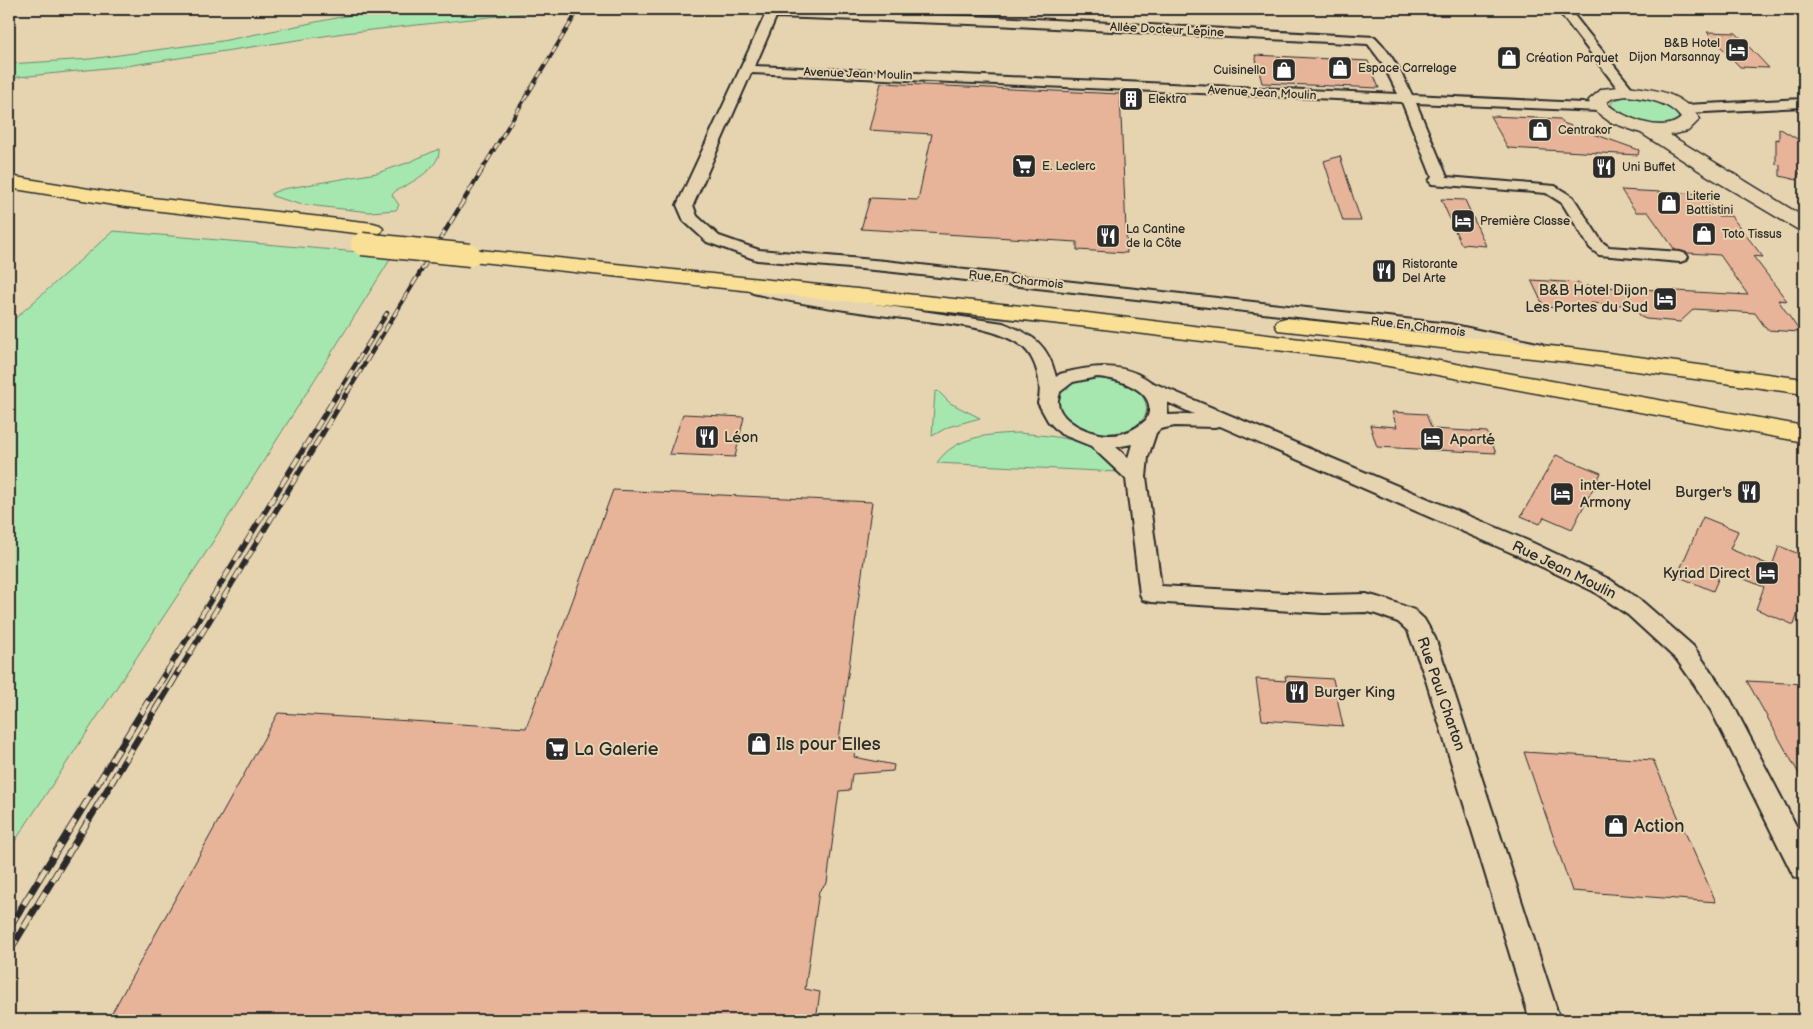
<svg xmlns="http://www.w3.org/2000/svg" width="1813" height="1029" font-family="'Balsamiq Sans',sans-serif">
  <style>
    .green { fill: #a6e7b0; stroke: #68896e }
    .building { fill: #e7b49a; stroke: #2b2b2b }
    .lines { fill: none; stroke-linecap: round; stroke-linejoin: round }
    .street-casing { stroke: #2b2b2b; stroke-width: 4 }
    .secondary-casing { stroke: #2b2b2b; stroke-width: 3 }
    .primary-casing { stroke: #2b2b2b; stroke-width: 3 }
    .street { fill: #e6d4b1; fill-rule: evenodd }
    .secondary { fill: #e6d4b1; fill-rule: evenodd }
    .primary { fill: #f9e096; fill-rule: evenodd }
    .rail-far3-casing { stroke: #2b2b2b; stroke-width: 4 }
    .rail-far2-casing { stroke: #2b2b2b; stroke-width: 4.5 }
    .rail-far1-casing { stroke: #2b2b2b; stroke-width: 5.5 }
    .rail-casing { stroke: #2b2b2b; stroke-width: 7 }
    .rail-far3 { stroke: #e6d4b1; stroke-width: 2.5; stroke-dasharray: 7; stroke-linecap: butt }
    .rail-far2 { stroke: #e6d4b1; stroke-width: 3; stroke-dasharray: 9; stroke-linecap: butt }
    .rail-far1 { stroke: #e6d4b1; stroke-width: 4; stroke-dasharray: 11; stroke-linecap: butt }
    .rail { stroke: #e6d4b1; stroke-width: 5; stroke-dasharray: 14; stroke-linecap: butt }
    .primary-bridge-casing { stroke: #2b2b2b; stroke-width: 25; stroke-linecap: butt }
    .primary-bridge { stroke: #f9e096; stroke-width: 22 }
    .labels { text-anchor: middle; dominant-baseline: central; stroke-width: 4; stroke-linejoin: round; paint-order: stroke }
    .far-street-label { font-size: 12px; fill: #2b2b2b; stroke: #e6d4b1 }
    .far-poi-label { font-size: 12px; fill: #2b2b2b; stroke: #e6d4b1; text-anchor: start }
    .poi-label { font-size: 15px; fill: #2b2b2b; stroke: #e6d4b1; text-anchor: start }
    .street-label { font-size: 15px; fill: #2b2b2b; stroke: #e6d4b1 }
    .near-poi-label { font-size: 18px; fill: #2b2b2b; stroke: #e6d4b1; text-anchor: start }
  </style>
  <rect width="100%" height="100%" fill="#e6d4b1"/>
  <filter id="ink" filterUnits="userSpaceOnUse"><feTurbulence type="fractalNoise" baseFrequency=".02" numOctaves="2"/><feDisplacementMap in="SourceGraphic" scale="10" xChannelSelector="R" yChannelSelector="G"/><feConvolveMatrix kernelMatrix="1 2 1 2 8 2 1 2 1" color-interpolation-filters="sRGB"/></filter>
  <g filter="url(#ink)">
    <g class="green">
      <path d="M371,9H537L535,12L344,33L126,66L9,78V64L90,59L222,41L356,14Z"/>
      <path d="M1626,96L1658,100L1679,113V117C1667,132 1618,121 1611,104L1613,101Z"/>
      <path d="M439,149C441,165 418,179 405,186C400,189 395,190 392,195L399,205L396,210L370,212L325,207L299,204L272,196V193L283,189L377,173L407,163Z"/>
      <path d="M113,231L393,255L207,551L9,850V324Z"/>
      <path d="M1099,376C1108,378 1117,379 1125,382C1141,389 1156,409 1139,423C1122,438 1088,435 1071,423C1054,411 1052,389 1073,381C1081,378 1091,378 1099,376Z"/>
      <path d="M938,391L950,403L980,418L948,427L932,436L935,392Z"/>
      <path d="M1019,433C1048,436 1083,437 1107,457C1112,461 1115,468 1119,472L937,463C954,436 991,434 1019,433Z"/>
    </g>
    <g class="building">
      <path d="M1707,32L1736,33L1769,68L1740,67Z"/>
      <path d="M1255,55L1368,61L1379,88L1262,83Z"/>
      <path d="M881,83L1120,94L1127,253L1077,250V242L861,229L870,198L918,200L932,134L869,130Z"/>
      <path d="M1490,116L1560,119L1563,123L1639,150L1638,155L1508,148Z"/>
      <path d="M1779,128L1804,143V175L1798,173L1797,180L1780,176V165L1776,164V139L1779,140Z"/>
      <path d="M1340,156L1356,206L1361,221H1343L1324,161Z"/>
      <path d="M1621,190L1702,194L1718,216H1731L1763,257L1753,256L1787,301L1778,300L1800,332L1767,330L1755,313L1694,309L1680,322L1646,319L1641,317L1634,306L1591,303L1594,310L1544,307L1531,280L1580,283L1586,294V286L1748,295L1720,255L1688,253L1675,250L1648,212H1636Z"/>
      <path d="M1441,199L1465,200L1486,246L1461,244Z"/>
      <path d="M1392,412L1426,414L1432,429L1487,432L1496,453L1377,447L1370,425L1397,427Z"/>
      <path d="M683,414L744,417L735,457L669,454Z"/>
      <path d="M1556,455L1601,473L1572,529L1544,517L1540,524L1521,516Z"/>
      <path d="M613,490L872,502L839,739L856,740L854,757L894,765L893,771L852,774L850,790L839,791L827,883L819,891L805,989L820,992L816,1020H108L278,713L526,728Z"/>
      <path d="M1703,517L1738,531L1730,549L1772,566L1779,546L1804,556V595L1794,625L1756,609L1764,587L1722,570L1713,591L1677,576Z"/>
      <path d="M1285,676L1333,679L1343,726L1262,720L1256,679L1286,681Z"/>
      <path d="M1747,681L1804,684V783Z"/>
      <path d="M1524,752L1653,760L1716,902L1572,891Z"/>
    </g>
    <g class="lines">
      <defs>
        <g id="street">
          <path d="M768,9L997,17L1375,37C1392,54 1402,74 1412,95L1604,104L1606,107L1599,111L1416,103L1447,177L1555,186L1573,197L1602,242L1609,247L1680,252L1686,254L1688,257L1686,260L1680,262L1599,255L1590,248L1562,203L1546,193L1432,184L1429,181L1432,177L1402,102L751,73L693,205L697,216L719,236L759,250L885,261L1450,324L1542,344L1545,348L1542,352L1536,353L1450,334L885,271L757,260L707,242L684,221L677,205ZM776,17L997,25L1368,44L1383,64L1398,94L755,66Z"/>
          <path d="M1557,9H1569L1632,88L1634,91L1632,94H1622Z"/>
          <path d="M1804,99V107L1685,113L1678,109L1685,105Z"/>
          <path d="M759,284L807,294L1003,323C1033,335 1048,344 1056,377L1060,374C1092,366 1122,361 1151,382L1533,543L1609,579L1644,603L1693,646L1730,699L1804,841V881L1794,877L1712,712L1694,684L1677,660L1628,615L1593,591L1517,555L1220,426L1214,427L1175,426L1160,429L1156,433L1148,457L1146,477L1161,586L1324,595L1366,594L1388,600L1414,610L1424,619L1435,638L1449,677L1560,1020H1530L1425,677L1408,631L1398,622L1376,614L1366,612L1324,613L1151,602L1143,600L1140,594L1126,479L1091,446L1061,434L1048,421L1038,403C1043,386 1037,359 1023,347C996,325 944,324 910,319C858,312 805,305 753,293L750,289L753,285ZM1097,377C1117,378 1162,391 1146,420C1136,429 1124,435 1111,435C1094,436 1060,423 1058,403C1057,400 1060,395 1060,392L1073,382ZM1167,402L1194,414L1168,415ZM1132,444L1128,458L1116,447Z"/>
        </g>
        <path id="secondary" d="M1627,86C1658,90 1681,92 1700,119L1688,131L1670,135L1804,217V231L1797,229L1706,175L1641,133L1610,122L1590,107L1589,100L1602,89ZM1627,96C1647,99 1668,101 1681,118C1663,135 1624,117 1608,105L1607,102L1613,98Z"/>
        <g id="primary">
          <path d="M9,176L126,195L373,223L380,225L383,229L380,233L373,235L126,207L9,188Z"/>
          <path d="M470,249L1079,312L1350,345L1804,426V442L1350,359L1079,326L462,260L459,255L462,250Z"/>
          <path d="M1286,318L1578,349L1804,379V394L1578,363L1278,330L1275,325L1278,320Z"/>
        </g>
      </defs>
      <use href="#street" class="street-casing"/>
      <use href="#secondary" class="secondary-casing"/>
      <use href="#primary" class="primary-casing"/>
      <use href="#street" class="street"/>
      <use href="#secondary" class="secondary"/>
      <use href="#primary" class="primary"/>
      <defs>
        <path id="rail-far3" d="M480,173L579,9"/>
        <g id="rail-far2">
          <path d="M338,393L387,313"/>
          <path d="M347,393L481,172"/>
        </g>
        <g id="rail-far1">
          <path d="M166,673L339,391"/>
          <path d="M178,673L348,391"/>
        </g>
        <g id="rail">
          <path d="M9,928L167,671"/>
          <path d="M9,952L179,671"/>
        </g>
      </defs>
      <use href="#rail-far3" class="rail-far3-casing"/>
      <use href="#rail-far2" class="rail-far2-casing"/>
      <use href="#rail-far1" class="rail-far1-casing"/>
      <use href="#rail" class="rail-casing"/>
      <use href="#rail-far3" class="rail-far3"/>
      <use href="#rail-far2" class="rail-far2"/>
      <use href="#rail-far1" class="rail-far1"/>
      <use href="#rail" class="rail"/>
      <defs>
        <path id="primary-bridge" d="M362,244L470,255"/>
      </defs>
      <use href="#primary-bridge" class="primary-bridge-casing"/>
      <use href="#primary-bridge" class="primary-bridge"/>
    </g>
  </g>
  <defs>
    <symbol id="hotel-square" viewBox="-11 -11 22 22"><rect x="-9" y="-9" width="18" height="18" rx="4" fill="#2b2b2b" stroke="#e6d4b1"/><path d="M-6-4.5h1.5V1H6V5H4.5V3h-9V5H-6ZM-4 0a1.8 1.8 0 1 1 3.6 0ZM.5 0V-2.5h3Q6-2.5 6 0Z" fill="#fff"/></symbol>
    <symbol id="shop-square" viewBox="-11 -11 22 22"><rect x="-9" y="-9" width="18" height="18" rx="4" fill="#2b2b2b" stroke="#e6d4b1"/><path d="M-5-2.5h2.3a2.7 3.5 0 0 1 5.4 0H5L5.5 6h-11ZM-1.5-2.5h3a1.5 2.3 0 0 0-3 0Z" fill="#fff"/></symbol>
    <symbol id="building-square" viewBox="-11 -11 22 22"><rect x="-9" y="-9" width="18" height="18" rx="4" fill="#2b2b2b" stroke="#e6d4b1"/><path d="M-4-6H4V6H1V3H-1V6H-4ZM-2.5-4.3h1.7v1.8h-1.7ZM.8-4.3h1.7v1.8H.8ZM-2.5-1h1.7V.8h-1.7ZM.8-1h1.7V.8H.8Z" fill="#fff"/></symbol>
    <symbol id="supermarket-square" viewBox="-11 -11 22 22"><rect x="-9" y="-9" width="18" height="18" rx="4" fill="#2b2b2b" stroke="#e6d4b1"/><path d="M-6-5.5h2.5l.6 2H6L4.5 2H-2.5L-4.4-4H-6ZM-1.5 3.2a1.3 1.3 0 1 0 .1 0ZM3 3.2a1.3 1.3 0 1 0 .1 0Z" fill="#fff"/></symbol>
    <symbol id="restaurant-square" viewBox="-11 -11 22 22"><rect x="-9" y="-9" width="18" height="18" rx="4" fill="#2b2b2b" stroke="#e6d4b1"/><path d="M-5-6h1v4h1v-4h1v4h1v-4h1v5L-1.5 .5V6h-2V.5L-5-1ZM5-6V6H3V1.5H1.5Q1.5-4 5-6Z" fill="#fff"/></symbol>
  </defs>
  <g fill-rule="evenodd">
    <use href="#hotel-square" x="1723" y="36" width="28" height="28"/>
    <use href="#shop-square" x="1495" y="44" width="28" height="28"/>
    <use href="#shop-square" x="1326" y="54" width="28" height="28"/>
    <use href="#shop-square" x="1270" y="56" width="28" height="28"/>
    <use href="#building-square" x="1117" y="85" width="28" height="28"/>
    <use href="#shop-square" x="1526" y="116" width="28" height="28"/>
    <use href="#supermarket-square" x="1010" y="152" width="28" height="28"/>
    <use href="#restaurant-square" x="1590" y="153" width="28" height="28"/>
    <use href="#shop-square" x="1655" y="189" width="28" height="28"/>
    <use href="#hotel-square" x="1449" y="207" width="28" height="28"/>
    <use href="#shop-square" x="1690" y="220" width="28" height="28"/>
    <use href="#restaurant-square" x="1094" y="222" width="28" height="28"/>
    <use href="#restaurant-square" x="1370" y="257" width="28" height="28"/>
    <use href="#hotel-square" x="1651" y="285" width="28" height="28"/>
    <use href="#restaurant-square" x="693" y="423" width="28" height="28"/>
    <use href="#hotel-square" x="1418" y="425" width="28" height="28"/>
    <use href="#restaurant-square" x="1735" y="478" width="28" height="28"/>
    <use href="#hotel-square" x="1548" y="480" width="28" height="28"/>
    <use href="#hotel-square" x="1753" y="559" width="28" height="28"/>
    <use href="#restaurant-square" x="1283" y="678" width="28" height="28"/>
    <use href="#shop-square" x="745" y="730" width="28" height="28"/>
    <use href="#supermarket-square" x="543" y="735" width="28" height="28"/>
    <use href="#shop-square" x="1602" y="812" width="28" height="28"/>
  </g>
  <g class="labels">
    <g class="far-street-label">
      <text transform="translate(1167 30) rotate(3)">Allée Docteur Lépine</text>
      <text transform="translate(858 74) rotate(2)">Avenue Jean Moulin</text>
      <text transform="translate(1262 93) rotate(3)">Avenue Jean Moulin</text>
      <text transform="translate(1016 280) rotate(6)">Rue En Charmois</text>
      <text transform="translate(1418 327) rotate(7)">Rue En Charmois</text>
    </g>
    <g class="far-poi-label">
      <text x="1720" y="43" text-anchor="end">B&amp;B Hotel<tspan x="1720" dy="14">Dijon Marsannay</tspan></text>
      <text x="1526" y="58">Création Parquet</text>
      <text x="1358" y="68">Espace Carrelage</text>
      <text x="1266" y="70" text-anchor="end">Cuisinella</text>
      <text x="1148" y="99">Elektra</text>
      <text x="1558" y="130">Centrakor</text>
      <text x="1042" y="166">E. Leclerc</text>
      <text x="1622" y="167">Uni Buffet</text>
      <text x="1686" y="196">Literie<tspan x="1686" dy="14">Battistini</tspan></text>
      <text x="1480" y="221">Première Classe</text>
      <text x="1126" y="229">La Cantine<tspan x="1126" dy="14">de la Côte</tspan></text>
      <text x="1722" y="234">Toto Tissus</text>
      <text x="1402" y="264">Ristorante<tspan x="1402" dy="14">Del Arte</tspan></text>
    </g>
    <g class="poi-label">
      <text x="1648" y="290" text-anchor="end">B&amp;B Hotel Dijon<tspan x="1648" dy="17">Les Portes du Sud</tspan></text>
      <text x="724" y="437">Léon</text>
      <text x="1450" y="439">Aparté</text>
      <text x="1580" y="485">inter-Hotel<tspan x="1580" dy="17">Armony</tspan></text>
      <text x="1732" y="492" text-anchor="end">Burger's</text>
      <text x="1750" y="573" text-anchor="end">Kyriad Direct</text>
      <text x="1314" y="692">Burger King</text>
    </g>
    <g class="street-label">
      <text transform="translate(1564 570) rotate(26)">Rue Jean Moulin</text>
      <text transform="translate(1441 694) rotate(71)">Rue Paul Charton</text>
    </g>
    <g class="near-poi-label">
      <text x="776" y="744">Ils pour Elles</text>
      <text x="574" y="749">La Galerie</text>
      <text x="1634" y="826">Action</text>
    </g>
  </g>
  <rect width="1813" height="1029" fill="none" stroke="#e6d4b1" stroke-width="30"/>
  <rect x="15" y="15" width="1783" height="999" fill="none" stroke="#2b2b2b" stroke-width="2" filter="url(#ink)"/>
</svg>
